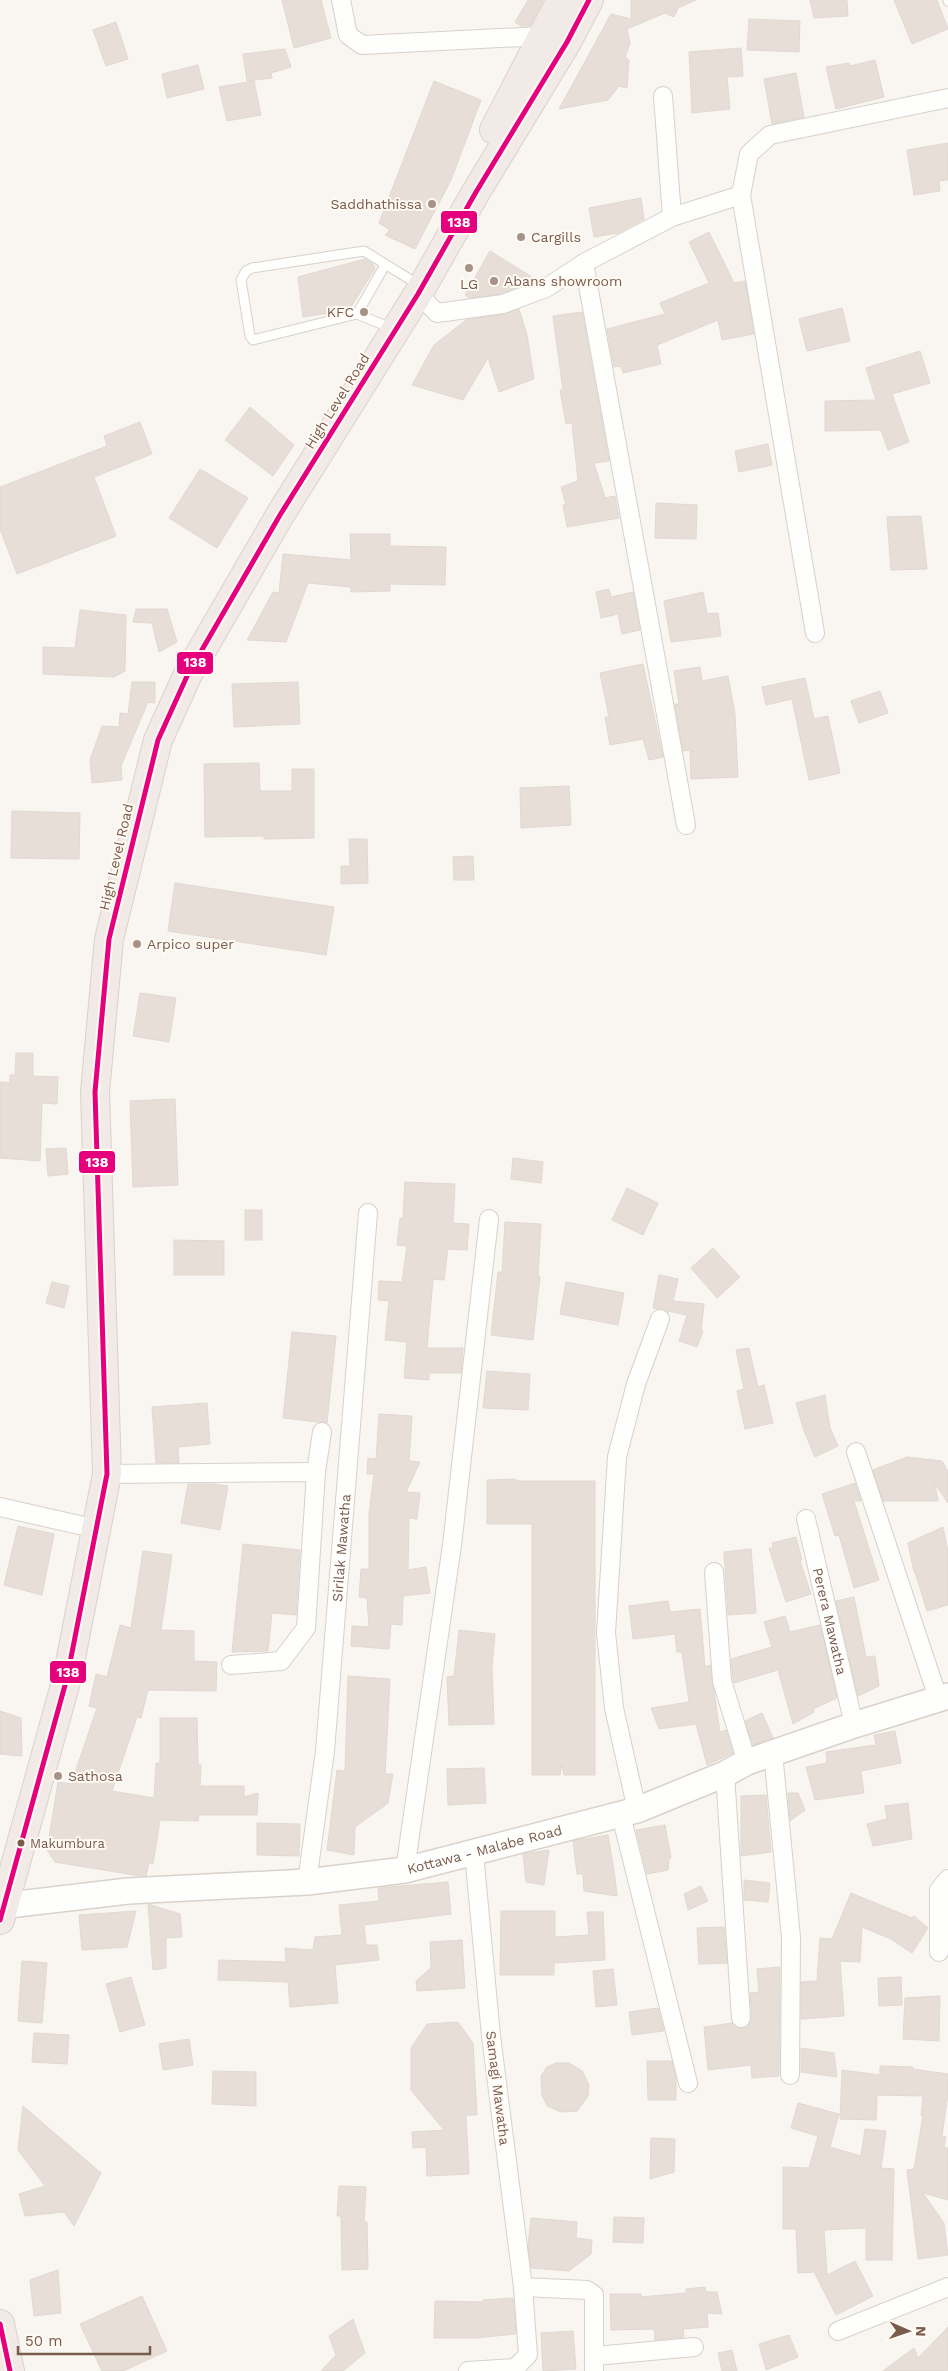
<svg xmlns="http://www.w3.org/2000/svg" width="948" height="2371" font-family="'Work Sans',sans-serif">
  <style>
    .building { fill: #e6ded7; stroke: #e2d8d2 }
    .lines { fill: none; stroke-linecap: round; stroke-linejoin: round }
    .lane-casing { stroke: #d7d1cb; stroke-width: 11 }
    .street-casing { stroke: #d7d1cb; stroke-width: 20 }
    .secondary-casing { stroke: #d9d2cb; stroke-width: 28 }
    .highway-casing { stroke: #dad1cc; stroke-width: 30 }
    .lane { stroke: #fefefd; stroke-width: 9 }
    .street { stroke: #fefefd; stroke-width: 18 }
    .secondary { stroke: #fefefd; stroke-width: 25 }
    .highway { stroke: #f2eae7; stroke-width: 28 }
    .bus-1-casing { stroke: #fffaf3; stroke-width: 9 }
    .bus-1 { stroke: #e5007d; stroke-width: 5 }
    .poi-dot { fill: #a69286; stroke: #fffaf3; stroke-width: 2 }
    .bus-dot { fill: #7a5c4d; stroke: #fffaf3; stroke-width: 2 }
    .labels { text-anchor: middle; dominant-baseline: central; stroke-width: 4; stroke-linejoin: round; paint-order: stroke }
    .bus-label { font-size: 13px; fill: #7a5c4d; stroke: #fffaf3; text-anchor: start }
    .poi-label { font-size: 14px; fill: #7a5c4d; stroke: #fffaf3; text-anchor: start }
    .street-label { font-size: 14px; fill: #7a5c4d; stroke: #fffaf3 }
    .line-badge { stroke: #fffaf3; stroke-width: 2 }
    .badge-label { font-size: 14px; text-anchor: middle; font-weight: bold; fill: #fff }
  </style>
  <rect width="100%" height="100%" fill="#f9f5f0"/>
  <g class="building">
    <path d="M282,0H321L331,38L294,48Z"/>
    <path d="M528,0H543L530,26H521L515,22Z"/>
    <path d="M631,0H696L678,8L674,17L665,13L627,29L630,43L625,57L629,60L627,88L619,86L608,100L559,109L611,14L631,19Z"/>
    <path d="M810,0H847L848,16L814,18Z"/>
    <path d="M894,0H937L948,29L912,44Z"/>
    <path d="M749,19L800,21L799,52L747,50Z"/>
    <path d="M116,22L128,59L106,66L93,30Z"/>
    <path d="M741,48L743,76L727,77L730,109L692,113L689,52Z"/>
    <path d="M285,49L291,67L271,73L272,78L247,81L243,54Z"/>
    <path d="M875,60L884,97L836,109L826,67L849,63L850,66Z"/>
    <path d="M198,65L204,89L167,98L162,74Z"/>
    <path d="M796,73L804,117L772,124L764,79Z"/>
    <path d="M254,81L261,115L227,121L219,87Z"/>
    <path d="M434,81L481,100L451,180L415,249L385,235L390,230L379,223Z"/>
    <path d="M948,143V180L939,181L940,191L914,195L907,150Z"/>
    <path d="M641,198L644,219L618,233L594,237L589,208Z"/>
    <path d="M709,232L734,283L745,281L754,334L722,340L718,320L657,345L661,364L623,373L621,366L614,367L607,329L665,314L660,303L709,283L689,242Z"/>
    <path d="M490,251L532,277L528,283L500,294L470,298L465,295Z"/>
    <path d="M365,259L373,264L375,269L349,310L303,317L298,277Z"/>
    <path d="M842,308L850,341L807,351L799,319Z"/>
    <path d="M519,309L527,335L534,379L499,392L488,358L463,400L412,385L434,345L466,320L505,314Z"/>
    <path d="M582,312L609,461L594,463L605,498L615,496L619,518L567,527L563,505H566L561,487L578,481L572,423L566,424L560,390H563L553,316Z"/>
    <path d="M920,351L930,383L892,394L909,442L888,450L881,430L825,431V401L876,400L866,368Z"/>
    <path d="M250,407L294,445L273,476L225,440Z"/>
    <path d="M140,422L152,454L94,477L116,536L17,574L0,529V487L107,446L104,436Z"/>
    <path d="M768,444L772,465L739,472L735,451Z"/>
    <path d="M200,469L248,498L217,548L169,518Z"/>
    <path d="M656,503L697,505L696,539L655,538Z"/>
    <path d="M921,516L927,569L891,570L887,517Z"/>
    <path d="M350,534H390V546L446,547L445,585L390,584V591L351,592V587L308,583L286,642L247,640L273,592L279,593L283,554L351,560Z"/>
    <path d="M609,589L611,597L633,592L640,630L622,634L618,614L601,618L596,592Z"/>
    <path d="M703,592L707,614L718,613L721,636L671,642L664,601Z"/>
    <path d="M136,609H167L177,642L159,652L152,623L133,622Z"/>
    <path d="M80,610L126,615L125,671L114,677L43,674V647L75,648Z"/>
    <path d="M643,664L663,757L649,760L643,739L610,745L605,717H609L600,673Z"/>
    <path d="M700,667L702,681L728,676L735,714L738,777L691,779L690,750L683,751L675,704H679L674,671Z"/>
    <path d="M805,678L814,719L828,716L840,773L809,780L792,699L766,705L762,687Z"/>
    <path d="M132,682H155V703L148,702L121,766L122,780L92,783L90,760L102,726L119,727L120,713L128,714Z"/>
    <path d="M298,682L300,724L234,727L232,684Z"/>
    <path d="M880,691L888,713L859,723L851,701Z"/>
    <path d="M259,763L260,791H292V769H314V838L264,839V836L205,837L204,764Z"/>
    <path d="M569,786L571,825L521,828L520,788Z"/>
    <path d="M12,811L80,813L79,859L11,858Z"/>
    <path d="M349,839H367L368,883L341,884V866H350Z"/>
    <path d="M473,856L474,880H454L453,857Z"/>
    <path d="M175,883L334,907L326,955L168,931Z"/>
    <path d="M140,993L176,998L169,1042L133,1036Z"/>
    <path d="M16,1053H33V1076L58,1077L57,1104L42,1103L40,1161L0,1158V1082L10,1083V1075H15Z"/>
    <path d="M175,1099L178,1185L133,1187L130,1101Z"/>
    <path d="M66,1148L68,1174L48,1176L46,1149Z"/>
    <path d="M513,1158L543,1162L541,1183L511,1179Z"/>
    <path d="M405,1182L455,1184L453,1223L469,1224L467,1250L448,1249L444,1280L433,1279L427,1348H463L461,1373H429V1380L404,1378L407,1342L385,1340L389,1301L378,1300L379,1281L402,1282L407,1246L397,1245L400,1218L403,1219Z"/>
    <path d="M627,1188L658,1203L643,1235L612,1220Z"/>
    <rect x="245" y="1210" width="17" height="30"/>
    <path d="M505,1222L541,1224L538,1276H540L533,1340L491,1335L498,1272H502Z"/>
    <path d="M174,1240L224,1241V1275H174Z"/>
    <path d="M713,1248L740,1277L717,1298L691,1268Z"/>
    <path d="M659,1275L678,1279L673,1301L704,1304L701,1331H703L697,1347L679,1341L687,1315L653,1308Z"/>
    <path d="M52,1282L69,1286L64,1308L46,1303Z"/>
    <path d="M566,1282L624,1293L618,1325L560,1314Z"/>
    <path d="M292,1332L336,1336L327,1423L283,1418Z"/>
    <path d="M749,1348L758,1387L764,1385L773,1423L745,1429L737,1391L744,1389L736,1350Z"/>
    <path d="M487,1371L530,1374L528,1410L483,1408Z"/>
    <path d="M825,1395L830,1428L838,1446L815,1457L804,1431L796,1403Z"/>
    <path d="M207,1403L210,1444L178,1447L179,1463H156L152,1407Z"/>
    <path d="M379,1414L412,1416L409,1461L420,1462L406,1492L420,1493L417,1519L409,1518L408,1570L426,1567L430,1593L403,1596L402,1625L391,1624L389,1649L351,1646L352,1626L369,1627L367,1598L359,1597L361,1569H369V1514L374,1474H367L368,1458L376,1459Z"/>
    <path d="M907,1457L942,1461L948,1471V1503L935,1484L938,1501H883L873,1470Z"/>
    <path d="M516,1479V1481H595V1775H564L562,1764L560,1775H532V1524H487V1480Z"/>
    <path d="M855,1483L861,1501H854L879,1580L854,1588L839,1535L835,1536L822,1494Z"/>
    <path d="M188,1484H214L228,1486L220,1530L181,1523Z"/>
    <path d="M18,1526L54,1534L42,1595L4,1585Z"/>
    <path d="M943,1527L948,1551V1605L927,1611L915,1572H914L908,1543Z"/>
    <path d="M796,1537L802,1560L800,1561L811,1594L786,1602L769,1548H773L772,1543Z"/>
    <path d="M243,1544L300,1550L296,1615L272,1613L268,1651L232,1652Z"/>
    <path d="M751,1549L756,1613L728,1615L724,1552Z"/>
    <path d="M143,1551L172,1555L161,1630L194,1631V1661L217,1662L216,1691L148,1690L141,1718L137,1717L112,1791L154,1798L156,1763H160V1718H197L198,1765H201L200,1786H244V1797L258,1793L257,1815H199L198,1821L160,1820L153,1864L149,1863L146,1876H140L55,1862L47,1850L58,1782L71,1784L97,1708L89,1706L96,1674L107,1677L120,1625L131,1628Z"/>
    <path d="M854,1597L866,1657L875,1656L879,1686L858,1696L836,1601Z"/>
    <path d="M668,1601L670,1612L700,1609L705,1667L710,1665L720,1732L726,1730L733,1753L707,1765L696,1724L659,1729L651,1708L689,1702L682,1652H677L675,1634L633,1639L629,1606Z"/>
    <path d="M785,1616L790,1632L820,1625L837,1698L813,1709L814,1712L793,1724L778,1670L734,1683L733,1679L731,1659L772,1647L764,1622Z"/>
    <path d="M459,1630L495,1634L492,1666L494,1724L449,1725L447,1677L454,1676Z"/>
    <path d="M348,1676L390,1679L385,1774H393L388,1803L355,1827L354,1855L327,1850L337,1770L345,1771Z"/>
    <path d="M0,1711L21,1718L22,1756L0,1754Z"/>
    <path d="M762,1713L773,1738L753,1745L745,1721Z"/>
    <path d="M895,1731L901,1763L861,1771L864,1793L815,1800L806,1767L827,1763L826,1752L876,1745L874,1735Z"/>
    <path d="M484,1768L486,1803L448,1805L447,1769Z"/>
    <path d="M788,1793H798L805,1810L790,1821Z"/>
    <path d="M766,1795L771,1852L741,1856V1796Z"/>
    <path d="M908,1803L912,1839L873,1846L867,1824L887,1819L885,1806Z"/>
    <path d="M257,1823L300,1824L299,1856L257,1855Z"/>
    <path d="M665,1825L671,1858H669L668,1870L647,1874L636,1830Z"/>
    <path d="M608,1835L615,1877L617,1896L584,1891L583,1874H577L573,1841Z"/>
    <path d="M549,1850L544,1885L526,1882L523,1854Z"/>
    <path d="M744,1880L770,1883L768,1902L744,1900Z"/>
    <path d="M448,1882L451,1914L364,1925L366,1945H377L379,1960L335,1965L338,2003L290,2007L288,1982L218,1980L219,1960L286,1962L285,1948L313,1950L315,1937L342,1935L339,1905L379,1901L378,1888Z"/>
    <path d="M701,1886L708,1901L688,1910L684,1894Z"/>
    <path d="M851,1893L912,1918L914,1916L928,1928L912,1953L891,1939L862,1927L860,1962L840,1961L844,2016L801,2019V1982L817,1981L820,1938L832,1939Z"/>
    <path d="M148,1904L180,1914L182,1937L166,1938V1968L153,1970Z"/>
    <path d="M136,1911L127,1947L82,1950L79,1915Z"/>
    <path d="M501,1911H555V1937L589,1935L587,1912H603L605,1960L554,1963V1975H500Z"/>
    <path d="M724,1927L727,1963L699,1964L697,1928Z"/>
    <path d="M462,1940L465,1988L417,1991L416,1981L431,1968L430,1942Z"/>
    <path d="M22,1961L47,1963L42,2023L18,2021Z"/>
    <path d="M780,1967L779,2076L752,2078L751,2065L708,2070L704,2027L732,2023L737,2028L747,2027L752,2018L750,1993L759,1992L757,1969Z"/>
    <path d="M613,1969L617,2005L596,2007L593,1971Z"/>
    <path d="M131,1977L145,2025L120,2032L106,1984Z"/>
    <path d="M901,1977L902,2005L879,2006L878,1978Z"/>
    <path d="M940,1996L939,2041L903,2039L905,1998Z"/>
    <path d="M658,2008L664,2031L632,2035L629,2012Z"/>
    <path d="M458,2022L473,2043L477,2115H466L469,2174L427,2176L426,2147L413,2148L412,2132L444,2130L411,2090V2048L427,2024Z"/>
    <path d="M34,2033L69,2035L67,2064L32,2062Z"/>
    <path d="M189,2039L193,2065L163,2070L159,2044Z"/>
    <path d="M801,2048L834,2053L837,2077L801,2072Z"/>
    <path d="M647,2061H672L676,2079V2100H648Z"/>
    <path d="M556,2063H569L582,2071L589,2085L588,2096L577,2111L561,2112L547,2106L542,2095L541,2076L547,2067Z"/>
    <path d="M880,2066L913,2067V2069L948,2074V2094L942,2136L946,2137L944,2147L948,2148V2200L923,2193L944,2223L948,2255L918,2259L907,2170L914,2169L923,2116H921L923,2096L877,2095L876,2120L840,2119L842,2070L880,2075Z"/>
    <path d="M213,2071L256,2072V2106L212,2104Z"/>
    <path d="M798,2103L839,2114L830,2147L861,2156L865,2129L886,2131L881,2168L894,2169L892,2260H866V2228L824,2230L827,2275L855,2261L873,2296L836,2315L814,2272L798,2273L796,2229H783V2167L809,2168L818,2136L791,2128Z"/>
    <path d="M23,2106L101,2173L74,2226L64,2212L25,2216L19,2194L45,2186L18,2150Z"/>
    <path d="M651,2138L675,2139L674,2172L650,2179Z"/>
    <path d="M339,2186L366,2187L364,2222H367L368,2269L342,2270L341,2216H337Z"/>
    <path d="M614,2217L644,2218L643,2243L613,2242Z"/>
    <path d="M531,2218L577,2222L576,2238L592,2240L591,2254L569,2271L531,2268L528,2245Z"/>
    <path d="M58,2270L61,2313L34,2316L30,2280Z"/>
    <path d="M705,2287L706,2292H717L722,2314L707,2313L708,2327L683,2329L684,2337L655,2340L654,2329L611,2330L610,2294H641V2297L686,2293V2289Z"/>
    <path d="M142,2296L167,2351L123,2371H102L80,2324Z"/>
    <path d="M513,2298L516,2334L475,2338H434L435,2301L483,2302V2300Z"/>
    <path d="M353,2319L365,2353L343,2371H321L336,2355L329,2336Z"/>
    <path d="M948,2327V2371H883L914,2348L918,2358Z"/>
    <path d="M573,2331L576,2369L543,2371L541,2333Z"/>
    <path d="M789,2335L798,2357L766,2370L759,2344Z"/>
    <path d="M732,2350L737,2371H722L718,2353Z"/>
  </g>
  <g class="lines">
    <defs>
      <g id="lane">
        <path d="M948,0V1"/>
        <path d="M357,314L385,265"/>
        <path d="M384,325L357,314L253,340L250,336L241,280L246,271L252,268L364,251L411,280"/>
      </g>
      <g id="street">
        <path d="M341,0L348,35L362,45L542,36"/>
        <path d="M663,96L672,217"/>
        <path d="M741,195L749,154L770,135L948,98"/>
        <path d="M584,263L686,825"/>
        <path d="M418,294L437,313L503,304L546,288L584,263L672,217L741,195L815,633"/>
        <path d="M856,1452L938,1698"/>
        <path d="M316,1472L322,1432"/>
        <path d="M107,1474L316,1472L306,1628L281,1661L231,1665"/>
        <path d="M0,1507L88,1527"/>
        <path id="s1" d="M806,1519L854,1725"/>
        <path d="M714,1572L722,1681L747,1762"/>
        <path d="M773,1753L791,1937L790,2075"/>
        <path d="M725,1774L741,2018"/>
        <path d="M637,1810L614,1708L606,1633L617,1457L636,1384L660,1319"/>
        <path d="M621,1815L688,2083"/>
        <path d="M405,1870L452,1545L489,1219"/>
        <path id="s2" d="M307,1882L325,1751L368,1213"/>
        <path d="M939,1952V1890L948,1879"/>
        <path d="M523,2287L587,2290L594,2295V2371"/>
        <path d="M838,2331L948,2287"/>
        <path d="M596,2356L694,2347"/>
        <path d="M468,2371L515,2368L528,2355L523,2287L491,2036L474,1853"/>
      </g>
      <g id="secondary">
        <path id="s3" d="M0,1906L128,1891L307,1882L405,1870L637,1810L725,1774L747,1762L854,1725L948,1696"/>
      </g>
      <g id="highway">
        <path d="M494,130L561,0"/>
        <path d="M0,1920L67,1678L107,1474L95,1092L109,939L158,740L188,674L280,515L418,294L476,192L567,42L589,0"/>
        <path d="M0,2324L10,2371"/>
      </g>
    </defs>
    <use href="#lane" class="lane-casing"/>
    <use href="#street" class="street-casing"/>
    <use href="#secondary" class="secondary-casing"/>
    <use href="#highway" class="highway-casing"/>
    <use href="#lane" class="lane"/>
    <use href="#street" class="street"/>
    <use href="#secondary" class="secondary"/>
    <use href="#highway" class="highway"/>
    <defs>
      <g id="bus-1">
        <path d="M0,1920L67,1678L107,1474L95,1092L109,939L158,740L188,674L280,515L418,294L476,192L567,42L589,0"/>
        <path d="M0,2324L10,2371"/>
      </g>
    </defs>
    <use href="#bus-1" class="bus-1-casing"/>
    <use href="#bus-1" class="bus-1"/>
  </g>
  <g class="poi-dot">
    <circle cx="432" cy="204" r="5"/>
    <circle cx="521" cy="237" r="5"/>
    <circle cx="469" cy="268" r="5"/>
    <circle cx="494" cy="281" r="5"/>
    <circle cx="364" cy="312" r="5"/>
    <circle cx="137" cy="944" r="5"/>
    <circle cx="58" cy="1776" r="5"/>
  </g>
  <circle class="bus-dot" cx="21" cy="1843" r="4.5"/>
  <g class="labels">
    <g class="bus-label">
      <text x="30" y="1843">Makumbura</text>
    </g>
    <g class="poi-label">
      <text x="422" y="204" text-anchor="end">Saddhathissa</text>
      <text x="531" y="237">Cargills</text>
      <text x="504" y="281">Abans showroom</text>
      <text x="469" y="284" text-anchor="middle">LG</text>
      <text x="354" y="312" text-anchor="end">KFC</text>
      <text x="147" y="944">Arpico super</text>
      <text x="68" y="1776">Sathosa</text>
    </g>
    <g class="street-label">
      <text transform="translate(337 401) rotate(-58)">High Level Road</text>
      <text transform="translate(116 857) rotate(-77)">High Level Road</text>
      <text stroke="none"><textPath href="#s2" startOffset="336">Sirilak Mawatha</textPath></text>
      <text stroke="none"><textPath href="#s1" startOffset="105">Perera Mawatha</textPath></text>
      <text stroke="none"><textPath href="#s3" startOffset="489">Kottawa - Malabe Road</textPath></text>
      <text transform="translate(498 2088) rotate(83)">Samagi Mawatha</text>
    </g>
  </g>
  <g class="line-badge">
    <rect x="440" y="210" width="38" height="24" rx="5" fill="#e5007d"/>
    <rect x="176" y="651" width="38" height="24" rx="5" fill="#e5007d"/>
    <rect x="78" y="1150" width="38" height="24" rx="5" fill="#e5007d"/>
    <rect x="49" y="1660" width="38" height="24" rx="5" fill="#e5007d"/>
  </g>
  <g class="badge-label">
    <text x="459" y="227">138</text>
    <text x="195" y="667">138</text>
    <text x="97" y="1167">138</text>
    <text x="68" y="1677">138</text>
  </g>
  <g transform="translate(908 2331) rotate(92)" stroke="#fffaf3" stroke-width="4" paint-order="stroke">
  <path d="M0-4L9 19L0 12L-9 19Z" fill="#7a5c4d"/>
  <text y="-8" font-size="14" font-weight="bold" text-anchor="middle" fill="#7a5c4d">N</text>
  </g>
  <path d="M18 2346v8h132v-8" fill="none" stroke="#7a5c4d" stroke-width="2.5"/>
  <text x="25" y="2346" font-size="15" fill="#7a5c4d" stroke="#fffaf3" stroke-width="4" paint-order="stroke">50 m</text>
</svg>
